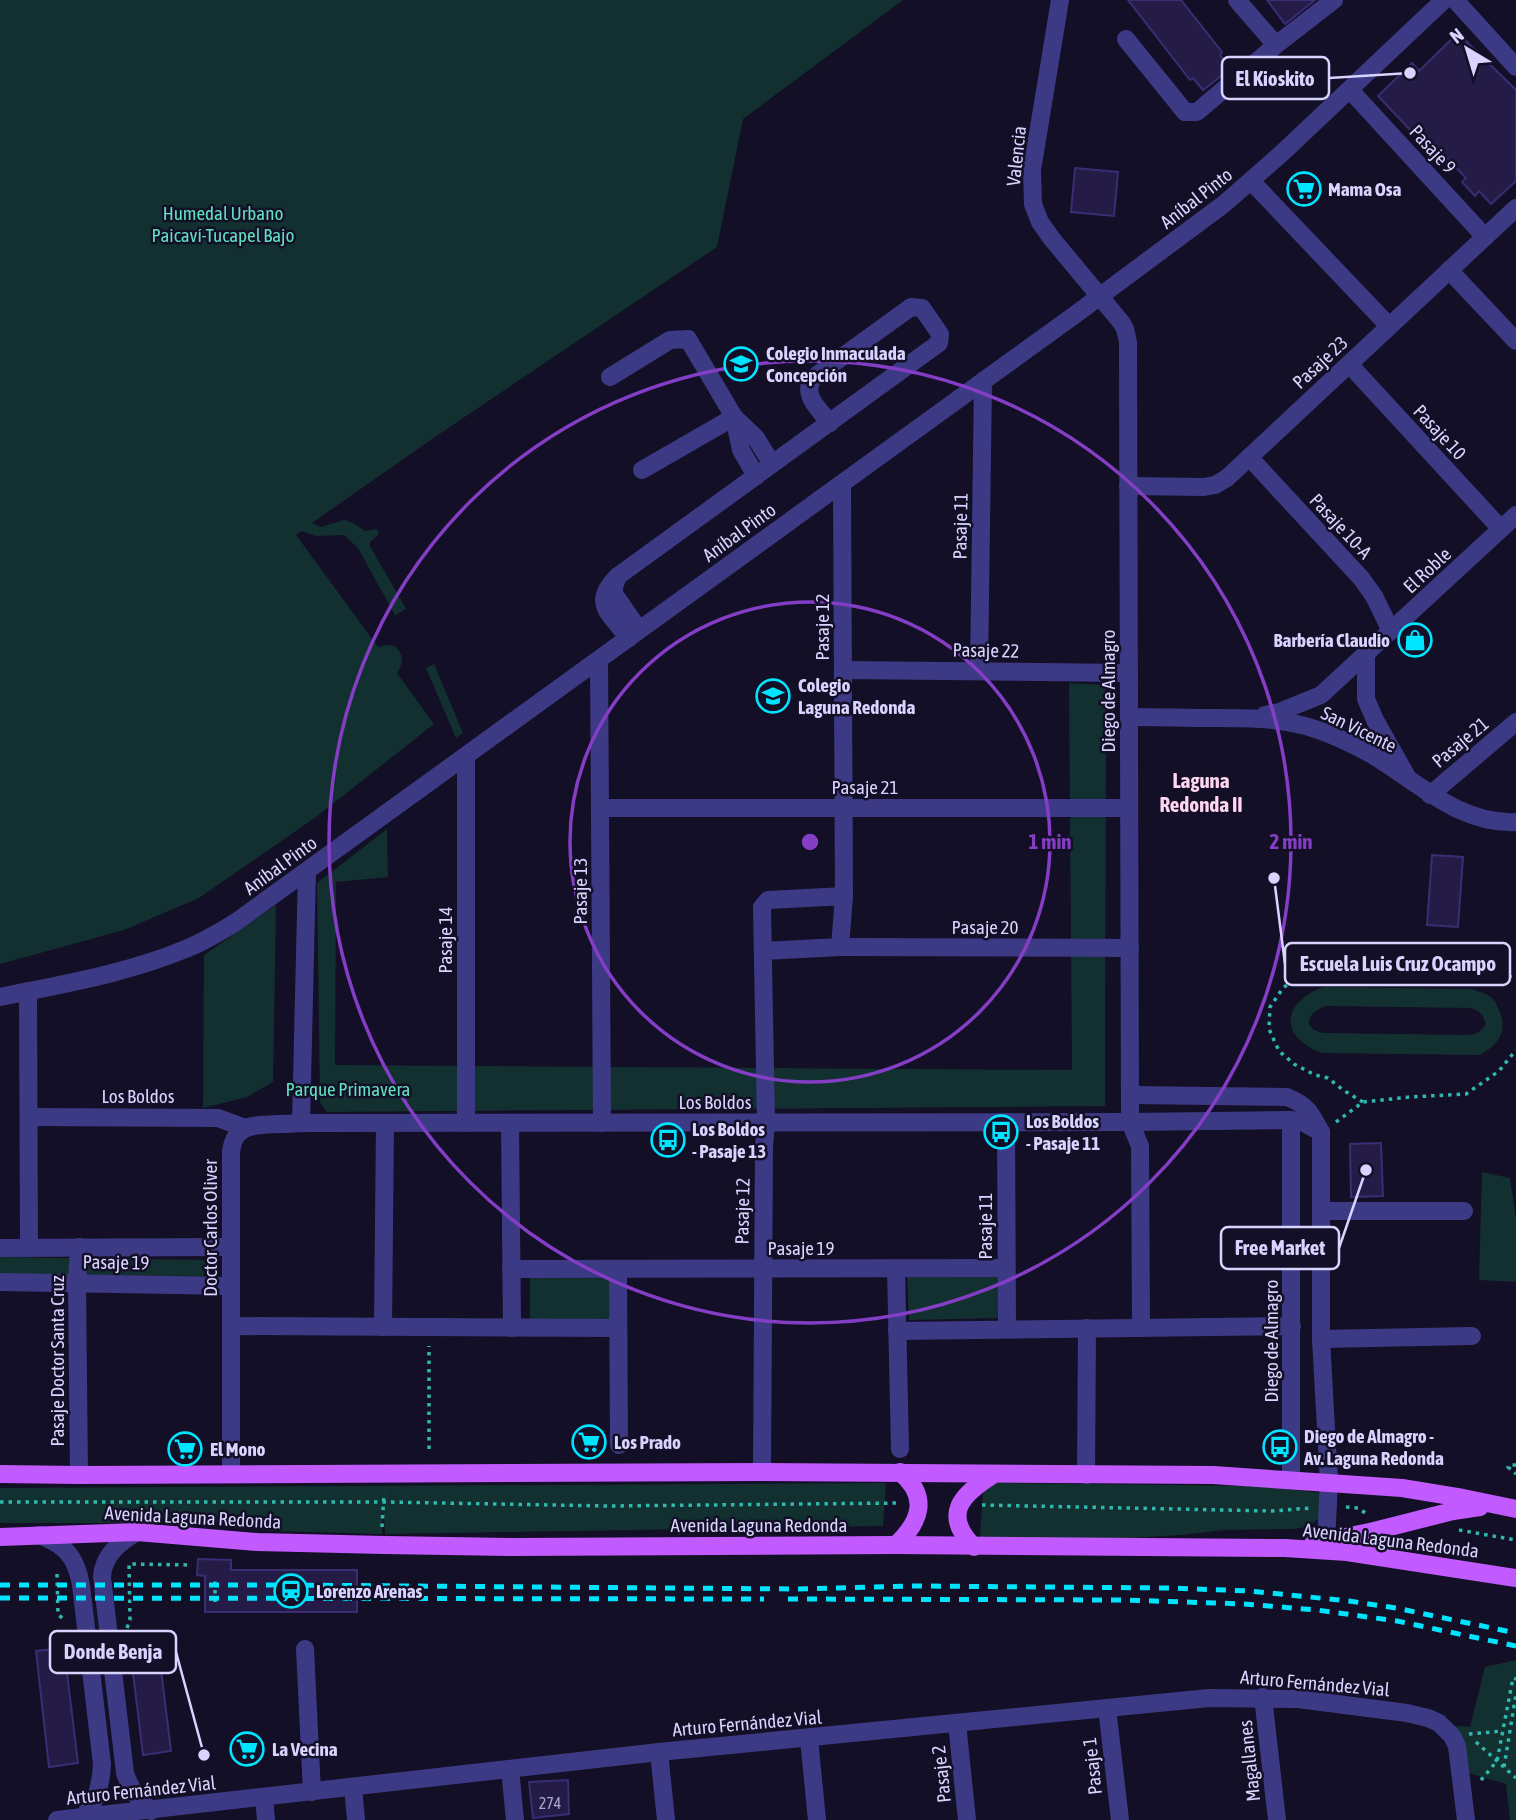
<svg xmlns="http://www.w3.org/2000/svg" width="1516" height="1820" font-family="'Asap Condensed',sans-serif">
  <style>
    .green { fill: #12302f; fill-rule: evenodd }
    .building { fill: #241b47; stroke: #3b2d73; stroke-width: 2 }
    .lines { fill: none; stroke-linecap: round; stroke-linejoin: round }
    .path { stroke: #2fb8b0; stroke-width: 3.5; stroke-dasharray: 3.5 5; stroke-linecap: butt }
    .minor { stroke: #3d3a85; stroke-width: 18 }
    .major { stroke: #c25bff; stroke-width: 18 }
    .rail { stroke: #00e5ff; stroke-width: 5; stroke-dasharray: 10 9; stroke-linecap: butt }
    .ring { fill: none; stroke: #843dc5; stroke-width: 3.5 }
    .labels { text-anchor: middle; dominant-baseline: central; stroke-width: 5; stroke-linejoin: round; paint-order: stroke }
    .number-label { font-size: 16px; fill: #aca6d1 }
    .street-label { font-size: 19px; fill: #d9d4ff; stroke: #130f26 }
    .poi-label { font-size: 19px; font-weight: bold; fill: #d9d4ff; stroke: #130f26; text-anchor: start }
    .park-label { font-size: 19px; fill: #5fe0c0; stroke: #130f26 }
    .neighbourhood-label { font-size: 21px; font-weight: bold; fill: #ffd6f0; stroke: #130f26 }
    .centre { fill: #843dc5; stroke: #130f26; stroke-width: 3.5 }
    .ring-label { font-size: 21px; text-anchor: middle; font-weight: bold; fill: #843dc5; stroke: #130f26; stroke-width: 5; stroke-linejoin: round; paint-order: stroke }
    .leader { fill: none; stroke: #d9d4ff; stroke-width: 2.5 }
    .callout-dot { fill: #d9d4ff; stroke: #130f26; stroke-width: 2.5 }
    .callout { fill: #130f26; stroke: #d9d4ff; stroke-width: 2.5 }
    .callout-label { font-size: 21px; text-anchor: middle; font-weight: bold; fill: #d9d4ff }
  </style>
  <rect width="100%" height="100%" fill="#130f26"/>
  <g class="green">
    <path d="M0,0H903L743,119L717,247L435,437L312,523L321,527L344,520L353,523L365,531L376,529L379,532L378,535L370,542V546L406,609L395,615L358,548L344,535L316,536L302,531L296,535L378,647L388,645L395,646C404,656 404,662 397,673L434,724L316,817L199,898L124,930L0,964Z"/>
    <path d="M434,664L463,733L456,738L426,668Z"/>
    <path d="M1069,683L1106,685L1105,1106L327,1112L320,1102L317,883L387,829L388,877L336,882L335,1065L1072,1070Z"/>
    <path d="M276,905L273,1082L247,1097L203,1108L204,955Z"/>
    <path d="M1323,987L1471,989C1477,991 1486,993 1492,998C1496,1002 1498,1008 1500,1013C1508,1033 1497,1045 1480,1055L1322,1053C1279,1037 1281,1003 1323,987ZM1326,1006L1470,1008C1480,1010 1483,1015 1486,1024C1481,1032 1477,1034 1468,1035L1324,1033C1301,1029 1307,1012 1326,1006Z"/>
    <path d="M1482,1172L1510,1178L1516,1219V1282L1479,1280Z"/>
    <path d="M0,1257L205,1260L204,1276L0,1274Z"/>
    <path d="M1000,1274L999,1318L909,1320L907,1275Z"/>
    <rect x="530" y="1278" width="87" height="46"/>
    <path d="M886,1483L883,1526L385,1534L383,1506L382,1534L271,1531L203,1523H0V1488Z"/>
    <path d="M984,1483L1262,1486L1321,1493L1320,1518L1307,1527L1293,1529L1224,1530L1181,1535L979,1547Z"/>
    <path d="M1516,1660V1820H1510L1506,1784L1465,1772L1448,1725L1470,1727L1485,1667Z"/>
  </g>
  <g class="building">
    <path d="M1128,0H1181L1222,52L1220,55L1230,69L1203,90L1193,78L1190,80Z"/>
    <path d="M1267,0H1315L1285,24Z"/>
    <path d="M1458,33L1516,90V181L1491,204L1479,191L1475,196L1462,182L1466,178L1419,129L1414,134L1378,96L1412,63L1419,71Z"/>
    <path d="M1075,168L1118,172L1114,216L1071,212Z"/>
    <path d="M1304,172L1321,191L1304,206L1287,187Z"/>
    <path d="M1432,855L1463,857L1458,927L1427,925Z"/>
    <path d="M1381,1143L1383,1196L1351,1197L1350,1144Z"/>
    <path d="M198,1559L231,1560V1570H357V1612H205V1576L197,1575Z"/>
    <path d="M157,1637L171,1751L143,1755L129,1640Z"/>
    <path d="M64,1648L78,1763L49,1767L36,1651Z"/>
    <path d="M568,1780L569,1814L533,1818L529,1782Z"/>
  </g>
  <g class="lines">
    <g class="path">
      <path d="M1363,1102L1343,1090L1328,1078L1315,1075L1294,1064L1279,1051L1269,1029L1270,1007L1283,988L1299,976L1451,968L1494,970L1516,979"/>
      <path d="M1336,1122L1363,1102L1410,1097L1466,1094L1499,1071L1516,1050"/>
      <path d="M429,1449V1346"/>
      <path d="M1516,1465H1511L1508,1467L1516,1474"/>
      <path d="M0,1502H385L609,1506L901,1503"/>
      <path d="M982,1505L1272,1511L1310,1508"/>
      <path d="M1346,1507L1358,1508L1367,1514"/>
      <path d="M382,1527L384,1493"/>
      <path d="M1459,1530L1516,1540"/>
      <path d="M57,1574L58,1615L66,1620"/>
      <path d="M215,1602V1578"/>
      <path d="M127,1628L130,1620L129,1564L192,1565"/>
      <path d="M1469,1734L1502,1731"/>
      <path d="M1476,1742L1516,1778"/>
      <path d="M1504,1767L1516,1694"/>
      <path d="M1481,1780L1497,1761L1513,1678L1516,1679"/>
    </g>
    <g class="minor">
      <path d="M1060,0L1032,170L1033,204L1040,222L1052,239L1121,322L1125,329L1128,342L1130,1122L1140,1146L1141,1328"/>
      <path d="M1237,0L1276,45"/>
      <path d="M1455,0L1516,67"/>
      <path d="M1126,39L1185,112H1197L1276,45L1334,0"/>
      <path d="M1350,90L1485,237"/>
      <path d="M1251,181L1389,326"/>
      <path d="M1449,270L1516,341"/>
      <path d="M1349,364L1501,529"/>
      <path d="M610,377L670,340L688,339L734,417L756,438L772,464"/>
      <path d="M734,417L741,450L756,476"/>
      <path d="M1249,457L1361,578L1374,596L1391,631"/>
      <path d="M642,470L734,417"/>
      <path d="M842,484L844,896"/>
      <path d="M1128,486L1204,487L1215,485L1227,478L1516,208"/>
      <path d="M618,576L614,587V594L639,630"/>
      <path d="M629,638C610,614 590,603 618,576L939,343L940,334L922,308L911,307L813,378C801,395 820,410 830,423"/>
      <path d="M1366,655V699L1375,720L1406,775"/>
      <path d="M599,660L602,1123"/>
      <path d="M843,670L1129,673"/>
      <path d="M979,671L983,381"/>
      <path d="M1265,715L1279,712L1321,695L1516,515"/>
      <path d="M1129,717C1158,717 1186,718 1215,718C1249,718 1282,718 1315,729C1334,735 1352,744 1369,753C1416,780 1458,825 1516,822"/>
      <path d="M466,756V1123"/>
      <path d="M1430,795L1516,722"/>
      <path d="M600,808H1129"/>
      <path d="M840,947L1130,948"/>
      <path d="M28,991L29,1248"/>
      <path d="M0,997C63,984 129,973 188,948C205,941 220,932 236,922L1076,314L1224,204L1281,154L1444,0"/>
      <path d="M1130,1095L1287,1097C1307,1105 1311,1113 1321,1132V1339L1329,1482L1326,1542"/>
      <path d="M29,1117L218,1118L245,1128"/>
      <path d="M1291,1120V1479"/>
      <path d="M1006,1122L1007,1329"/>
      <path d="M301,1123L307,871"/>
      <path d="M510,1123L512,1328"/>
      <path d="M1321,1211H1464"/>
      <path d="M0,1248L231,1247"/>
      <path d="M511,1269L1006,1268"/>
      <path d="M618,1269L619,1445"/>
      <path d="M896,1269L900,1449"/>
      <path d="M0,1282L231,1286"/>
      <path d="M231,1326L618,1328"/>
      <path d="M383,1327L385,1123"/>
      <path d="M897,1331L1292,1326"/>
      <path d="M1321,1339L1472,1336"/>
      <path d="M762,1472L764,1147L766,1123L762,907L768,900L844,896L840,947L763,951"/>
      <path d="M231,1474V1152C234,1124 254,1125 277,1124C288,1124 299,1123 310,1123L1130,1122L1291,1120L1304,1123L1321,1132"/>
      <path d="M79,1475L77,1282L79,1247"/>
      <path d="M1086,1475L1087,1328"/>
      <path d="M137,1532C120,1542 103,1555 102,1577L125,1773C130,1789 138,1800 151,1811"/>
      <path d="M39,1535C66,1545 76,1557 81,1585L102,1764C101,1784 97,1801 83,1817"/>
      <path d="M305,1649L312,1792"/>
      <path d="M1263,1697L1277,1820"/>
      <path d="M1107,1708L1120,1820"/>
      <path d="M957,1723L967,1820"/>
      <path d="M809,1739L817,1820"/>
      <path d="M659,1752L666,1820"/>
      <path d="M510,1769L515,1820"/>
      <path d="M353,1787L356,1820"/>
      <path d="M264,1798L266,1820"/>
      <path d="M57,1820L659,1752L1209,1698L1298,1699L1407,1713L1428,1718L1439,1723L1452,1736L1457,1746L1466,1820"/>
    </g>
    <g class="major">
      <path d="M0,1474L79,1475L762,1472L1213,1475L1402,1488L1463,1498L1516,1509"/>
      <path d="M0,1537L137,1532L257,1542L384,1545L515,1547L896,1545L1285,1548L1347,1552L1516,1578"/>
      <path d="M1313,1544L1374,1531L1453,1511L1480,1507"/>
      <path d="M896,1545C920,1522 930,1497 900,1472"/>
      <path d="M974,1547C941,1514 962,1494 994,1474"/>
    </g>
    <g class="rail">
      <path d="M0,1585H283L796,1589L916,1586L1170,1588L1250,1591L1349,1601L1396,1608L1516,1633"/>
      <path d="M0,1598L764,1599"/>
      <path d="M788,1599L1124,1600L1244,1604L1317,1610L1397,1621L1516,1646"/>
    </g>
  </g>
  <g class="ring">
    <circle cx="810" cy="842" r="240"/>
    <circle cx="810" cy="842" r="481"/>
  </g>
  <defs>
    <symbol id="supermarket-ring" viewBox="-11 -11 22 22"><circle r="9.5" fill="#130f26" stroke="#00e5ff" stroke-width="1.5"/><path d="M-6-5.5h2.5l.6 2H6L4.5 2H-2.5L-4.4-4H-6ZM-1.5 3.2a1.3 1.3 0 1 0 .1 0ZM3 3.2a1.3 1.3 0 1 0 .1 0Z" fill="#00e5ff"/></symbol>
    <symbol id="school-ring" viewBox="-11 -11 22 22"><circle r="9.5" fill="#130f26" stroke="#00e5ff" stroke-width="1.5"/><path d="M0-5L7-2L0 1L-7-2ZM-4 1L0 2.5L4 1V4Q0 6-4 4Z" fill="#00e5ff"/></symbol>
    <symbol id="shop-ring" viewBox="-11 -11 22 22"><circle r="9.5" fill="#130f26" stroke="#00e5ff" stroke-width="1.5"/><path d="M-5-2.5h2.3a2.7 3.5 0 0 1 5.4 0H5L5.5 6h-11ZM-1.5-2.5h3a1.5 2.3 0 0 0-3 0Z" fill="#00e5ff"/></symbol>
    <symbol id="bus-ring" viewBox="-11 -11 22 22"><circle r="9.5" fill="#130f26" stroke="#00e5ff" stroke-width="1.5"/><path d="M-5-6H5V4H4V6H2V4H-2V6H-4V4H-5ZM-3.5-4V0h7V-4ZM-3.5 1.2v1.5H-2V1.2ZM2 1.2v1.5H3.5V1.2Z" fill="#00e5ff"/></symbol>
    <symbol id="station-ring" viewBox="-11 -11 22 22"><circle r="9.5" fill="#130f26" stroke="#00e5ff" stroke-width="1.5"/><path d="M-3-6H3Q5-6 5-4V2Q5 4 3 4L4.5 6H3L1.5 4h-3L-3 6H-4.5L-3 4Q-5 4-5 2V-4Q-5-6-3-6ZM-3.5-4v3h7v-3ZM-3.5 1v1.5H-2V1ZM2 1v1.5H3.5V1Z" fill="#00e5ff"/></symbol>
  </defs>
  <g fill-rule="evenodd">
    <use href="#supermarket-ring" x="1285" y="170" width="38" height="38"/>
    <use href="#school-ring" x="722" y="345" width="38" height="38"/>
    <use href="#shop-ring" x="1396" y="621" width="38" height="38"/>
    <use href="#school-ring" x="754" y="677" width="38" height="38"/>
    <use href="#bus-ring" x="982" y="1113" width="38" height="38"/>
    <use href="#bus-ring" x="649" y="1121" width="38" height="38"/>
    <use href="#supermarket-ring" x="570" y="1423" width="38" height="38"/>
    <use href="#bus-ring" x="1261" y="1428" width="38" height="38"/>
    <use href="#supermarket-ring" x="166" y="1430" width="38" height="38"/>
    <use href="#station-ring" x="272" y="1572" width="38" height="38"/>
    <use href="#supermarket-ring" x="228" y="1730" width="38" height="38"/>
  </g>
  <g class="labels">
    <g class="number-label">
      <text x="550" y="1803">274</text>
    </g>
    <g class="street-label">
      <text transform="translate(1433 149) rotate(47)">Pasaje 9</text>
      <text transform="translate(1016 156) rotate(-84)">Valencia</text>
      <text transform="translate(1196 198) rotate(-38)">Aníbal Pinto</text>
      <text transform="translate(1320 362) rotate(-43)">Pasaje 23</text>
      <text transform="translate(1440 432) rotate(47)">Pasaje 10</text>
      <text transform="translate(960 526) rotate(-89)">Pasaje 11</text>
      <text transform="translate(1341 526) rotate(47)">Pasaje 10-A</text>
      <text transform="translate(739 532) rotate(-36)">Aníbal Pinto</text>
      <text transform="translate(1427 570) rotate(-43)">El Roble</text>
      <text transform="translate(822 627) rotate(-90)">Pasaje 12</text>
      <text transform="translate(986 650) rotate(1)">Pasaje 22</text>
      <text transform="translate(1108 691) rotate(-90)">Diego de Almagro</text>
      <text transform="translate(1359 729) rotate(26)">San Vicente</text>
      <text transform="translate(1460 742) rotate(-40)">Pasaje 21</text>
      <text x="865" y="787">Pasaje 21</text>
      <text transform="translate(280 865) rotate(-36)">Aníbal Pinto</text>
      <text transform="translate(580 891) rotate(-90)">Pasaje 13</text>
      <text x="985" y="927">Pasaje 20</text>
      <text transform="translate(445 940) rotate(-90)">Pasaje 14</text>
      <text x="138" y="1096">Los Boldos</text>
      <text x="715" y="1102">Los Boldos</text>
      <text transform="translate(742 1211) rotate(-89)">Pasaje 12</text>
      <text transform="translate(985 1226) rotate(-90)">Pasaje 11</text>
      <text transform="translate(210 1228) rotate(-90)">Doctor Carlos Oliver</text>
      <text x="801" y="1248">Pasaje 19</text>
      <text transform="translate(116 1262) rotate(1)">Pasaje 19</text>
      <text transform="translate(1271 1341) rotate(-90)">Diego de Almagro</text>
      <text transform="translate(57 1361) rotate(-90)">Pasaje Doctor Santa Cruz</text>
      <text transform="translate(193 1517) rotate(3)">Avenida Laguna Redonda</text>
      <text x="759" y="1525">Avenida Laguna Redonda</text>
      <text transform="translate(1391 1540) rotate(7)">Avenida Laguna Redonda</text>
      <text transform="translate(1315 1683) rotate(5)">Arturo Fernández Vial</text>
      <text transform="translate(747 1723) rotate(-5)">Arturo Fernández Vial</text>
      <text transform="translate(1249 1761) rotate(-96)">Magallanes</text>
      <text transform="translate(1092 1766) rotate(-96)">Pasaje 1</text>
      <text transform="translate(941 1774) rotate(-96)">Pasaje 2</text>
      <text transform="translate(141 1790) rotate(-6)">Arturo Fernández Vial</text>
    </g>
    <g class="poi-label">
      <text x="1328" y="189">Mama Osa</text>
      <text x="766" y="353">Colegio Inmaculada<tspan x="766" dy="22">Concepción</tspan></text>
      <text x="1390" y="640" text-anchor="end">Barbería Claudio</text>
      <text x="798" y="685">Colegio<tspan x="798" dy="22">Laguna Redonda</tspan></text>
      <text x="1026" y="1121">Los Boldos<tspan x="1026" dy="22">- Pasaje 11</tspan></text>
      <text x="692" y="1129">Los Boldos<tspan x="692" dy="22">- Pasaje 13</tspan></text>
      <text x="1304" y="1436">Diego de Almagro -<tspan x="1304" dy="22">Av. Laguna Redonda</tspan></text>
      <text x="614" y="1442">Los Prado</text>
      <text x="210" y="1449">El Mono</text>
      <text x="316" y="1591">Lorenzo Arenas</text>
      <text x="272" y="1749">La Vecina</text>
    </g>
    <g class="park-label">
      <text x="223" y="213">Humedal Urbano<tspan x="223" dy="22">Paicaví-Tucapel Bajo</tspan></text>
      <text x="348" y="1089">Parque Primavera</text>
    </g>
    <g class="neighbourhood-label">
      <text x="1201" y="780">Laguna<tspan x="1201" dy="24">Redonda II</tspan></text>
    </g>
  </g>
  <circle cx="810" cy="842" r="10" class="centre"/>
  <g class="ring-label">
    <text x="1050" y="849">1 min</text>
    <text x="1291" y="849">2 min</text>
  </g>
  <path class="leader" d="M1410 73L1329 78M1274 878L1285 964M1366 1170L1339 1248M204 1755L176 1652"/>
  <g class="callout-dot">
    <circle cx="1410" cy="73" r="7"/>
    <circle cx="1274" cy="878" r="7"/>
    <circle cx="1366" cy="1170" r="7"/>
    <circle cx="204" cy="1755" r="7"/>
  </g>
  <g class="callout">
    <rect x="1222" y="57" width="107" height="42" rx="7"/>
    <rect x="1285" y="943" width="225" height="42" rx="7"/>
    <rect x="1221" y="1227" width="118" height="42" rx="7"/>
    <rect x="50" y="1631" width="126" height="42" rx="7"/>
  </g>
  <g class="callout-label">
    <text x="1275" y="86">El Kioskito</text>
    <text x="1398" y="971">Escuela Luis Cruz Ocampo</text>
    <text x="1280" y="1255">Free Market</text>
    <text x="113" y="1659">Donde Benja</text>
  </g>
  <g transform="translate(1467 49) rotate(322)" stroke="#130f26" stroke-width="5" paint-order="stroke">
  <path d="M0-5L12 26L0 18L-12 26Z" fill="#d9d4ff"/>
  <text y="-10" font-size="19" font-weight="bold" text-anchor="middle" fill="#d9d4ff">N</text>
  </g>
</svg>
